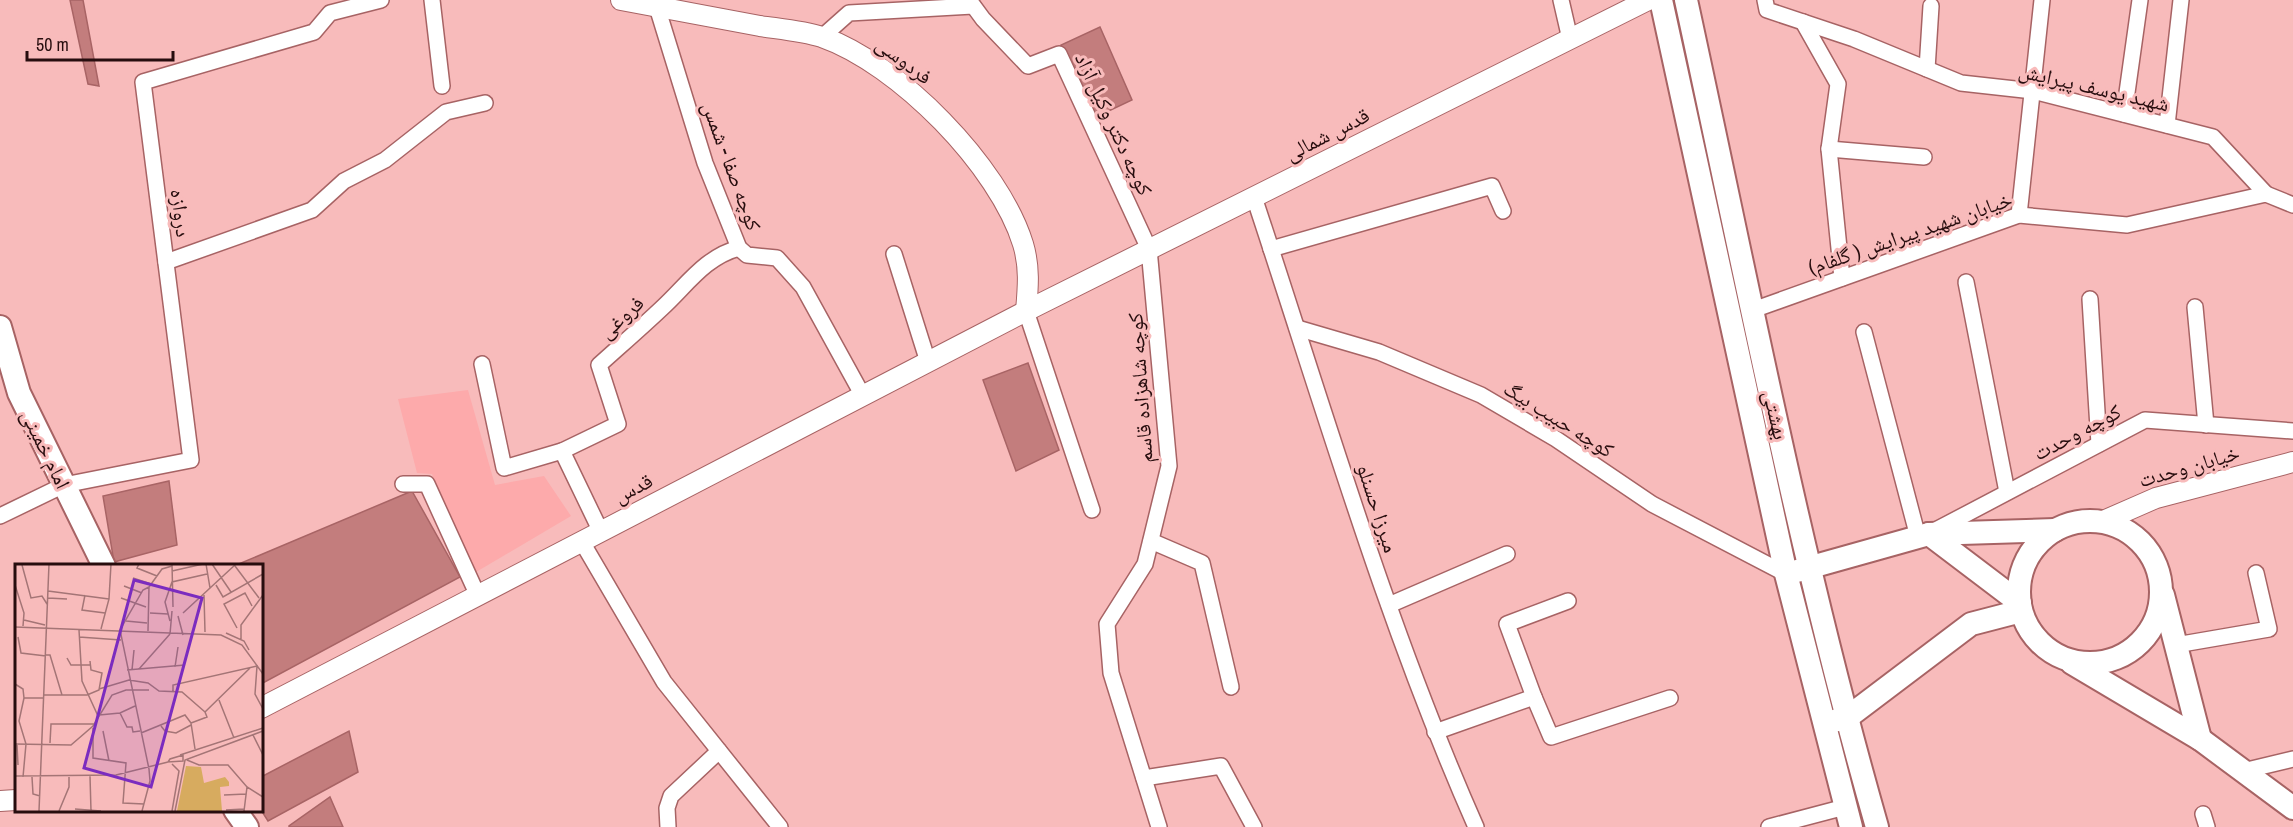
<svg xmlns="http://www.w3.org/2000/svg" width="2293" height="827" font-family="'Archivo Narrow','Noto Naskh Arabic',sans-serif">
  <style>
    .built { fill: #fdaaab }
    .building { fill: #c37d7d; stroke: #a86465; stroke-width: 1.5 }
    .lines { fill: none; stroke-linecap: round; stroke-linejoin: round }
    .minor-casing { stroke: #a76364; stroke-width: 18 }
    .tertiary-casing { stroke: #a76364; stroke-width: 22 }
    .secondary-casing { stroke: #a76364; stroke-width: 26 }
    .minor { stroke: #fff; stroke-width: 15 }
    .tertiary { stroke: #fff; stroke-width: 20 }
    .secondary { stroke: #fff; stroke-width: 22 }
    .labels { text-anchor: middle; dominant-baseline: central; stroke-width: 6; stroke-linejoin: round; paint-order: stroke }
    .street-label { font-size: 21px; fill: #270d0e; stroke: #f8bbbb }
    .inset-road { fill: none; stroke: #a47576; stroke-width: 1.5 }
    .view { fill: #7b2cbf; fill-opacity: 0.15; stroke: #7b2cbf; stroke-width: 3 }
    .inset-edge { fill: none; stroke: #270d0e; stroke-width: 3 }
  </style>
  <rect width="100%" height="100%" fill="#f8bbbb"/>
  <path class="built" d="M468,390L495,485L544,476L571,516L471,575L432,474L417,473L398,399Z"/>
  <g class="building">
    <path d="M70,0H83L99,86L88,84Z"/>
    <path d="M1100,27L1132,100L1094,118L1061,45Z"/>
    <path d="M1028,363L1059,450L1016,471L983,380Z"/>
    <path d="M169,481L177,545L114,562L103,496Z"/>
    <path d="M412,491L460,577L261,684V566H234Z"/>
    <path d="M349,731L358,772L268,821L261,810V777Z"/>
    <path d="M330,797L343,827H289V826Z"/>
  </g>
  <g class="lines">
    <defs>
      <g id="minor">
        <path d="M432,0L442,86"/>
        <path d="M969,0L983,19L1028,66L1059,54L1149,249L1169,466L1145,564L1107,624L1111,673L1159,827"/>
        <path d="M1561,0L1570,39"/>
        <path d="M1765,0L1767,10L1854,39L1961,83L2033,91L2213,137L2266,194"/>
        <path d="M657,7L705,163L739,248L747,255L777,258L803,287L863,396"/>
        <path d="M1803,22L1838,84L1829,149L1842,278"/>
        <path d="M822,37L849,13L973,6"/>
        <path d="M1927,69L1931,6"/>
        <path d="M2124,114L2140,0"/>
        <path d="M2167,125L2181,0"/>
        <path d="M1829,149L1924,157"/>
        <path d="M1254,197C1324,408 1386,624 1476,827"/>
        <path d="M2019,215L2042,0"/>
        <path d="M1271,249L1492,186L1503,211"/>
        <path d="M894,254L928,362"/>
        <path d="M166,262L312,210L344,181L385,160L446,112L485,103"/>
        <path d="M1966,282L2007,492"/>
        <path d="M2090,299L2099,444"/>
        <path d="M2195,307L2206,425"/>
        <path d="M1753,310L2019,215L2127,225L2266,194L2293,205"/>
        <path d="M1026,311L1092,510"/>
        <path d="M1297,328L1379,352L1481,395L1556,439L1652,504L1786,574"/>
        <path d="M1864,332L1918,537"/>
        <path d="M482,364L504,468L562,451"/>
        <path d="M403,484H427L478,596"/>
        <path d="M0,516L64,485L191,460L143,82L314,32L330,13L381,0"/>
        <path d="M1934,531L2145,420L2293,431"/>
        <path d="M601,532L562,451L618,424L599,365C620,346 642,327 662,308C687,285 705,257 739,248"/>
        <path d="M1151,541L1202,563L1231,687"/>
        <path d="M582,542L664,682L780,827"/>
        <path d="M1389,605L1507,554"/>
        <path d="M2176,645L2269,629L2256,573"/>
        <path d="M1534,697L1507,624L1568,601"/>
        <path d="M1435,732L1534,697L1551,737L1670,698"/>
        <path d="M2243,771L2293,759"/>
        <path d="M1144,778L1221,766L1254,827"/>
        <path d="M2203,814L2207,827"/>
        <path d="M668,827L667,808L671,796L719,751"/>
        <path d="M1769,827L1845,807"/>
      </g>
      <g id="tertiary">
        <path d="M621,0C667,9 714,17 760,26C780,29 803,31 822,37C899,64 999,166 1023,244C1030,267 1028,288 1026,311"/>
        <path d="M2101,522L2156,498L2293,462"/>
        <path d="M261,708L1026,311L1648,0"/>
        <path d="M0,801L16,800"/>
      </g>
      <g id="secondary">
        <path d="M1661,0L1786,574L1851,827"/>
        <path d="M1686,0C1746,276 1799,555 1877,827"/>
        <path d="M0,327L19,393L104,566"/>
        <circle cx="2090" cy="592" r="71"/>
        <path d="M1929,534L2020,603"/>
        <path d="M1797,571L1929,534L2055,530"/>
        <path d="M2163,595L2200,739"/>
        <path d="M2072,663L2200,739L2293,808"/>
        <path d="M1834,721L1848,717L1971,624L2021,611"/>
        <path d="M235,810L247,827"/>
      </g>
    </defs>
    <use href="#minor" class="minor-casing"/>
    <use href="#tertiary" class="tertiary-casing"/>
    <use href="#secondary" class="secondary-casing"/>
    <use href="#minor" class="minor"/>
    <use href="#tertiary" class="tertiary"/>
    <use href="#secondary" class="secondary"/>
  </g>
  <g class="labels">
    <g class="street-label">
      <text transform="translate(904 60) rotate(37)">فردوسی</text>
      <text transform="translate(2094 87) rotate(13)">شهید یوسف پیرایش</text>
      <text transform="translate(1114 124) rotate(65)">کوچه دکتر وکیل آزاد</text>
      <text transform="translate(1327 134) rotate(-27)">قدس شمالی</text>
      <text transform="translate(732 166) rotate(70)">کوچه صفا - شمس</text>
      <text transform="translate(181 213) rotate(83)">دروازه</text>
      <text transform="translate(1910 233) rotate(-19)">خیابان شهید پیرایش ( گلفام)</text>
      <text transform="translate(621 317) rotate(-42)">فروغی</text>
      <text transform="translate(1140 388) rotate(-94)">کوچه شاهزاده قاسم</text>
      <text transform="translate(1776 415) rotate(77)">بهشتی</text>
      <text transform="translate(1559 419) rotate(32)">کوچه حبیب بیگ</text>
      <text transform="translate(2077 432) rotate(-28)">کوچه وحدت</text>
      <text transform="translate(46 449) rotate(64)">امام خمینی</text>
      <text transform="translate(2189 466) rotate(-16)">خیابان وحدت</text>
      <text transform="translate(633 488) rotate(-27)">قدس</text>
      <text transform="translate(1378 508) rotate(72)">میرزا حسنلو</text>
    </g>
  </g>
  <g transform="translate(15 564)">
    <rect width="248" height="248" fill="#f8bbbb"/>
    <path d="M171,202L186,203L189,219L210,213L214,218V222L205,223L207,247H162Z" fill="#d7ab5f"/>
    <path class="inset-road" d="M124,0L122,4L142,12M157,0L158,43M191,0L195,24M197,0L216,28M7,1L16,34L27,32L32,40M220,2L244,34M157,7L188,0M118,14L136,20M0,21L9,49L8,62M201,21L208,33L248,10M109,22L127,29M33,27L94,35M70,31L67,46L90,49M189,31L190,68M33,34L52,35M106,34L131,43M135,49L153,50M168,49L221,0M163,52L168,71M9,56L30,61M111,57L132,59M155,57L150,38L157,18L192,10M0,63L206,71L227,81L248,110M222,64L209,40L230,29L237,42M86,65L94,35L96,0M64,66L67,117L83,152M133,67L134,23L147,5L157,2M211,69L229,77L234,86M155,70L157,47M3,73L6,89L31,92M64,73L106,76M226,75V61L248,31M31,91H35L47,131M52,94L56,101H75M160,103L163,83M124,105L155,70M112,106L170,101M117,106L119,86M0,120L8,125L9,134H29M84,125L114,116L133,119L144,127L167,128L190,148M158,128V121L242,102L240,130L248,145M29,131H72M72,131L84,126L87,109L76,106L75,97M204,136L219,174M190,148L235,104M105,149L112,163H117L118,168L125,167M84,151L105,149L120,142M146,162L150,167L161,169L176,161M78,164V194L111,199L108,239L129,240M88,167L94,197M126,169L170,151L176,159M238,171L248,191M35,179L36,160H79M0,180L56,181L78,162L97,131L111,126H134M2,181L3,201M180,185L176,159L192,153L190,148M165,191L248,164M168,191V197L153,198L155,195ZM172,196L184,201H213L232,223L248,233M0,212L101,211L153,198M75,212L76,247M8,213L11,180L4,157L9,134M17,213L18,230L25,232M209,231L231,230M60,245L86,247M211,246L229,245M24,247L34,0M44,247L54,223V213M127,247L135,217L134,205L105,66L128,26L134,23M157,247L164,207L157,200M160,247L170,196L248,167M229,247L232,223"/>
    <path class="view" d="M119,16L187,34L136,223L69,204Z"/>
    <rect width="248" height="248" class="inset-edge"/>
  </g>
  <path d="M27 51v9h146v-9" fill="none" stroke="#270d0e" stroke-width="3"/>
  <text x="36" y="51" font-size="18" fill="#270d0e" stroke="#f8bbbb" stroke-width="4.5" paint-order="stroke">50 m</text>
</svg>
